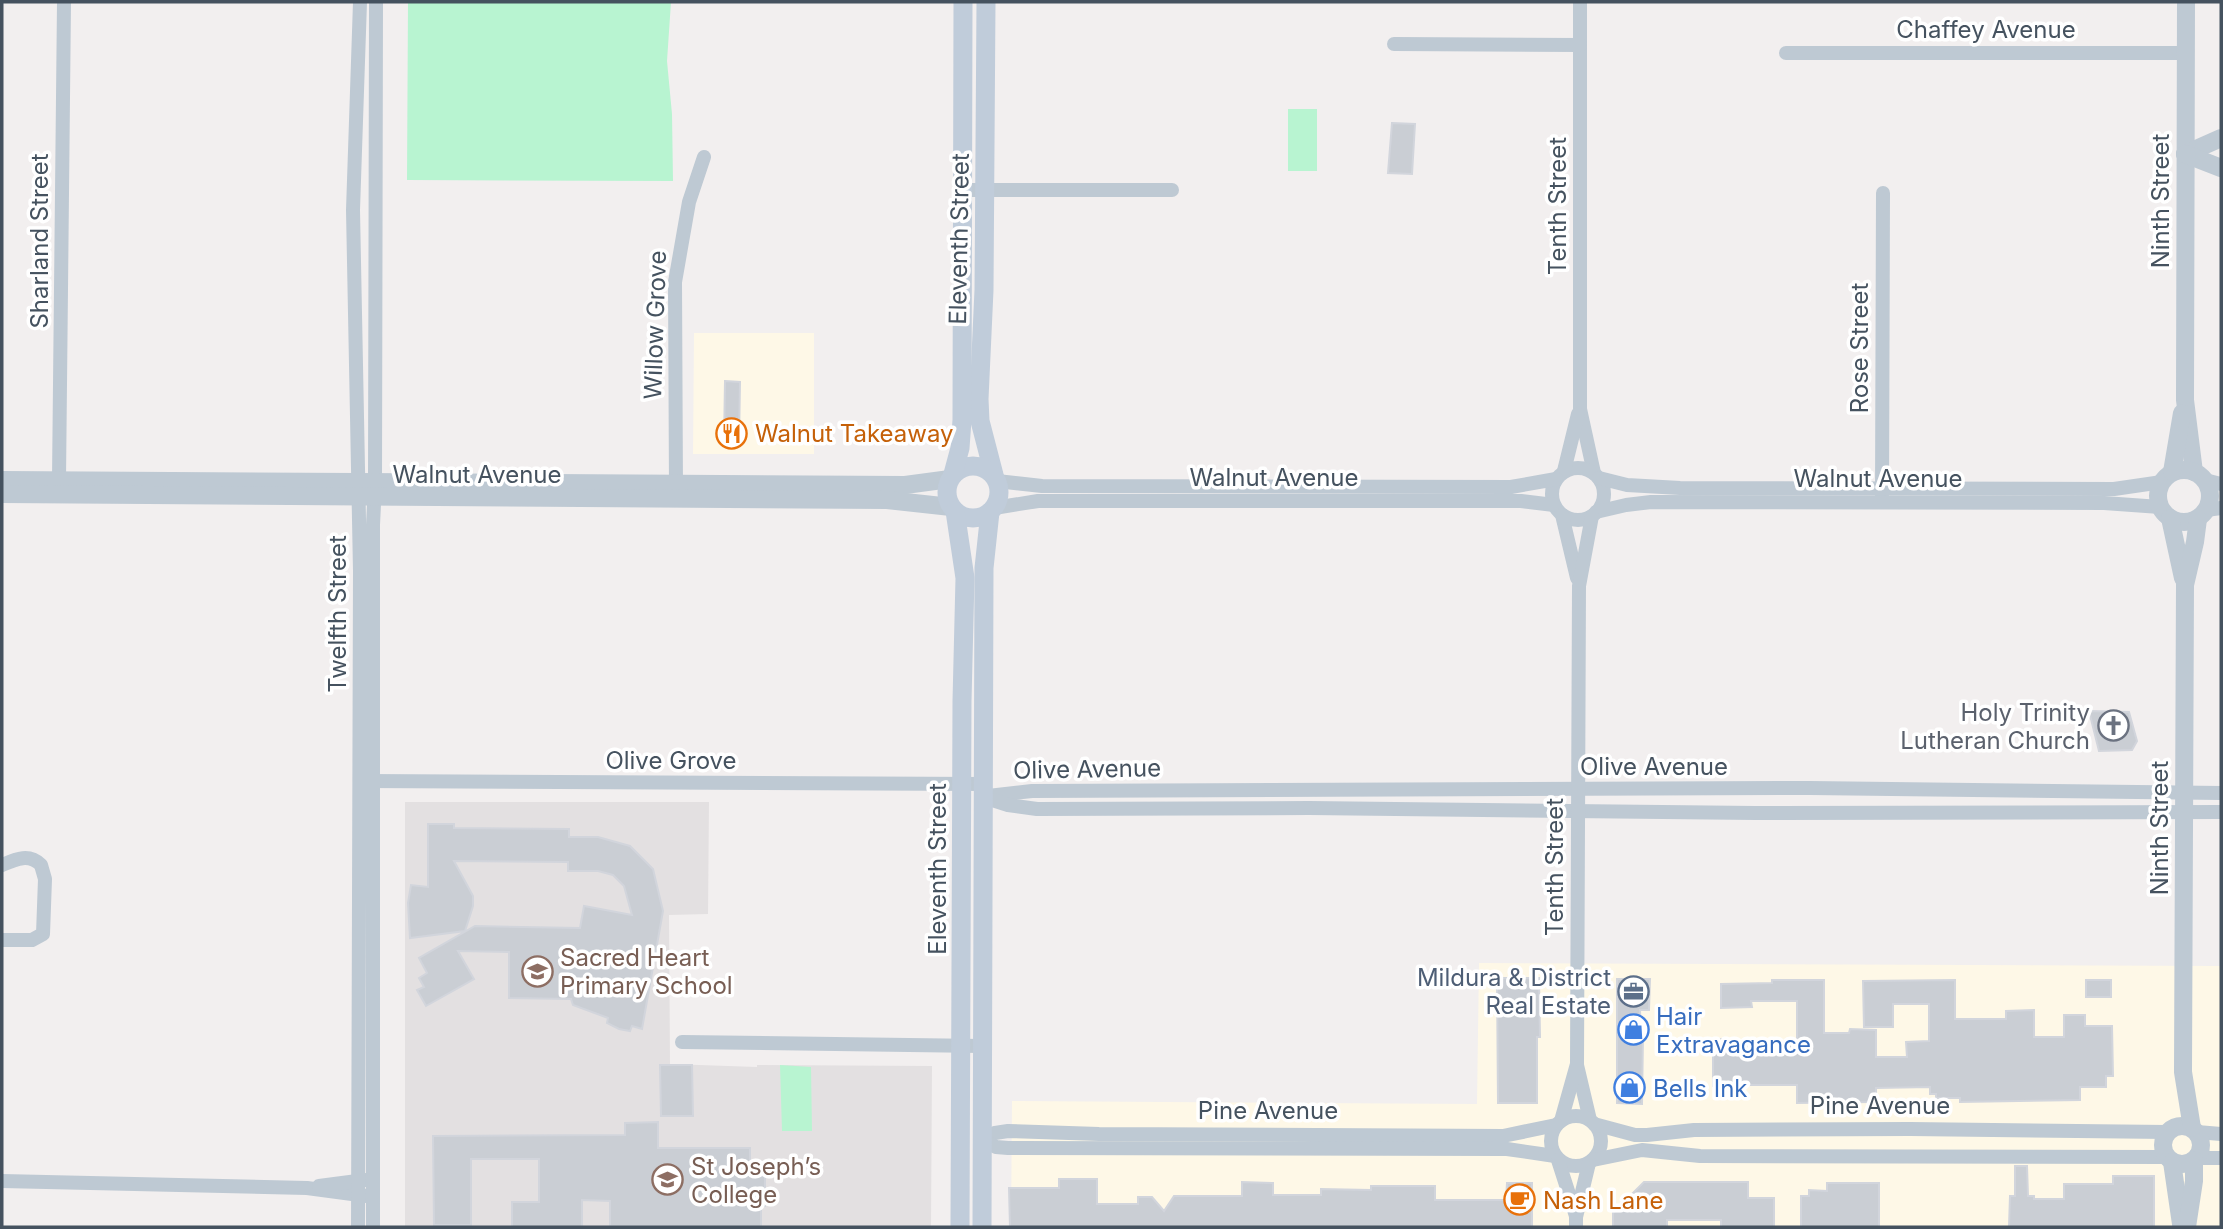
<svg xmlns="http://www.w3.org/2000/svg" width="2223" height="1229" font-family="Inter,sans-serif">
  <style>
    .commercial { fill: #fef8e7 }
    .education { fill: #e3e0e1 }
    .green { fill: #b8f4d1 }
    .building { fill: #caced4; stroke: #d2d5dc; stroke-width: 2 }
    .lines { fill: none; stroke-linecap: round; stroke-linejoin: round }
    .minor { stroke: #bec9d3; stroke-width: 14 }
    .tertiary { stroke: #bec9d3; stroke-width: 18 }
    .secondary { stroke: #c0ccda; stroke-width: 19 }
    .labels { text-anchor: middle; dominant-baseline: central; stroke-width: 7; stroke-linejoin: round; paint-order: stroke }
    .street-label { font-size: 24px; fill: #45525f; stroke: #fff }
    .food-label { font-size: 24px; fill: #c56008; stroke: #fff; text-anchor: start }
    .worship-label { font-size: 24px; fill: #5b616d; stroke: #fff; text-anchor: end }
    .education-label { font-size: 24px; fill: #785e54; stroke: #fff; text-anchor: start }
    .service-label { font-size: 24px; fill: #4e5e75; stroke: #fff; text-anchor: end }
    .shop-label { font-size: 24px; fill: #366cbe; stroke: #fff; text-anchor: start }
  </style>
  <rect width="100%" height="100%" fill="#f2efef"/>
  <g class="commercial">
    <path d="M694,333H814V454H693Z"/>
    <path d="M1479,963L2221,966V1227H1011L1012,1101L1477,1104Z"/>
  </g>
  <path class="education" d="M405,802H709L708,914L669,915L670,1064L757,1067V1065L932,1066L931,1227H405Z"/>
  <g class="green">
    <path d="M408,2H671L667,61L672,114L673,181L407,180Z"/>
    <rect x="1288" y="109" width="29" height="62"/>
    <path d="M780,1065L811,1067L812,1131H782Z"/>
  </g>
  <g class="building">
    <path d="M1392,123L1415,124L1412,174L1388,173Z"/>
    <path d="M725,381L740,382L739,442H724Z"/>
    <path d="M2089,711L2129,712L2137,741L2132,750L2099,751Z"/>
    <path d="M428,824H454V828L569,829V837H598L630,846L653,869L663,911L642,1029L632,1026L630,1031L619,1029L607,1023L608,1018L573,1005L571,999L509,998V952L458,951L474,979L426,1006L417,990L424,987L419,978L427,973L419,958L475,926L580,928L584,906L632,915L624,886L613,875L598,871H568V862L454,861L473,896V906L465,931L410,938L408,903L411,885L428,887Z"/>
    <path d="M1497,978H1539L1540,1037H1537V1103H1498Z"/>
    <path d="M1617,979H1650L1649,1010H1640L1641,1035H1643L1642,1104L1617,1103Z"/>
    <path d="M1772,980H1824V1033H1849L1850,1029L1876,1030V1057H1907L1906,1042L1929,1041V1004H1893V1027H1864L1863,981L1955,980V1019H2006V1011L2034,1010V1037H2064V1015H2085V1026H2112L2113,1076H2106V1087H2080V1100L1960,1102V1098H1936V1094H1930V1087L1876,1088V1097L1870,1096V1102L1797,1103V1085H1735V1089H1716V1086H1713V1039H1732V1041H1748V1044H1797V1001H1751L1752,1007L1721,1008V984L1772,983Z"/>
    <rect x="2086" y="980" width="25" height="17"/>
    <path d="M660,1065H692L693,1116H661Z"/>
    <path d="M658,1122V1148H750V1176H765V1206H761V1227L610,1226V1201L582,1200V1227H512V1202H539V1159H471V1225H434L433,1136L625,1135V1123Z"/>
    <path d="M2015,1166H2027L2028,1196H2034V1199H2064V1184H2113V1176H2154V1227H2009L2010,1196H2015Z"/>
    <path d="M1059,1179H1097V1204H1138V1197H1152L1164,1211L1174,1196H1242V1182L1273,1183V1195H1321V1189L1371,1190V1186H1435V1200H1506L1507,1183H1532V1227H1010L1009,1188H1059Z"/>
    <path d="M1644,1182H1748V1198H1774V1227H1721V1220H1667V1227H1613V1213Z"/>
    <path d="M1827,1183H1879V1227H1801V1196H1809V1190L1827,1191Z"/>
  </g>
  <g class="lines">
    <g class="minor">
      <path d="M1580,2V409L1594,473"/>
      <path d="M1394,44L1580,45"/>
      <path d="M1786,53H2185"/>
      <path d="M962,190H1172"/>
      <circle cx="1578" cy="494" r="26"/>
      <path d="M1564,471L1578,414"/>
      <path d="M1599,478L1627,485L1680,488L2114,489L2162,482"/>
      <path d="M59,480L64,2"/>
      <path d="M2205,480L2221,484"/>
      <path d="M997,481L1042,486L1511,487L1556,479"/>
      <path d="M676,491L675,282L689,202L704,157"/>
      <path d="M1882,495L1883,193"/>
      <path d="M994,508L1038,501H1521L1554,505"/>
      <path d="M2206,510L2221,508"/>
      <path d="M1596,512L1626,505L1651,502L2104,503L2160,507"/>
      <path d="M1562,515L1577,578"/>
      <path d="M364,781L983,784"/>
      <path d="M988,796L1032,791L1810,788L2221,793"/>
      <path d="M983,797L1008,805L1037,809L1309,808L1755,813L2221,812"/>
      <path d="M2,865C16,859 29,853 41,865L45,879L43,934L32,940H2"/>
      <path d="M682,1042L982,1046"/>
      <path d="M1577,1065L1590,1120"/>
      <circle cx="1576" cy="1141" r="25"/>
      <path d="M1561,1121L1577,1064L1579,586L1592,516"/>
      <path d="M1594,1124L1635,1135H1647L1694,1130L1910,1129L2167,1132"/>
      <path d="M2197,1132L2221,1134"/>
      <path d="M982,1140L995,1133L1008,1131L1099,1134L1503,1136L1556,1125"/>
      <path d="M982,1140L996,1147L1008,1148L1507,1149L1555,1156"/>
      <path d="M2197,1158H2221"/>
      <path d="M1558,1160L1576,1216"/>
      <path d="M1593,1160L1642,1150L1700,1156L2166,1157"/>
      <path d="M2,1181L307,1188L367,1196"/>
      <path d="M319,1186L365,1180"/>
      <path d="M358,1227L360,571L353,210L360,2"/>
      <path d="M373,1227V525L375,483L376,2"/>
      <path d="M1576,1227V1217L1589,1163"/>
    </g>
    <g class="tertiary">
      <path d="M2186,2L2185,400L2194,472"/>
      <path d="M2185,154L2221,138"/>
      <path d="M2185,154L2221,168"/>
      <circle cx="2184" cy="496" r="26"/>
      <path d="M2172,472L2182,413"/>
      <path d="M2,480L905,485L950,479"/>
      <path d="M2,494L887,500L951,507"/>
      <path d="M2170,518L2183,578"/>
      <circle cx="2182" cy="1145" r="19"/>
      <path d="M2192,1128L2183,1072L2185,585L2195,542L2198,519"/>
      <path d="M2172,1162L2181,1224"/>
      <path d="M2187,1227L2194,1181V1160"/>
    </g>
    <g class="secondary">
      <path d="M986,2L984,290L979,399L980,421L994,475"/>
      <circle cx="973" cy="492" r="26"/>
      <path d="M953,474L960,448L962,420L963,2"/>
      <path d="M955,511L965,578L962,701L960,1227"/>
      <path d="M982,1227L984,568L990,512"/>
    </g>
  </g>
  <defs>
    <symbol id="restaurant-ring" viewBox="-11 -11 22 22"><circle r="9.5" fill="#fff" stroke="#e8710a" stroke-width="1.5"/><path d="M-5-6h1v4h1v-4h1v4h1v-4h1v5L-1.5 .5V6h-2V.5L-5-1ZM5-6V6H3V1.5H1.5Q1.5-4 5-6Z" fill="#e8710a"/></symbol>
    <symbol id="church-ring" viewBox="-11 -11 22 22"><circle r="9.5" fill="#fff" stroke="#6b7280" stroke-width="1.5"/><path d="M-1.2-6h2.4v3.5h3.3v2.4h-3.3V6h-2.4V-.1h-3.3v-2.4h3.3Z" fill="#6b7280"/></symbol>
    <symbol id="school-ring" viewBox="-11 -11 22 22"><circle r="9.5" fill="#fff" stroke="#8d6e63" stroke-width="1.5"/><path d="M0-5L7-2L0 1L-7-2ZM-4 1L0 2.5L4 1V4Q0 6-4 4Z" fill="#8d6e63"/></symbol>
    <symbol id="office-ring" viewBox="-11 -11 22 22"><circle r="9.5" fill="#fff" stroke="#5c6f8a" stroke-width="1.5"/><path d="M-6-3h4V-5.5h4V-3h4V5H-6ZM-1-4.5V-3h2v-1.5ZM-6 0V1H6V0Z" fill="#5c6f8a"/></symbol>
    <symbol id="shop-ring" viewBox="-11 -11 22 22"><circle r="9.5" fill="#fff" stroke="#3f7fe0" stroke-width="1.5"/><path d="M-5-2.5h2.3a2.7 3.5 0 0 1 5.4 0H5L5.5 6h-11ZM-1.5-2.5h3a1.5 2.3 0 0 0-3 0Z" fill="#3f7fe0"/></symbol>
    <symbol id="cafe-ring" viewBox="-11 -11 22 22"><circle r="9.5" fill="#fff" stroke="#e8710a" stroke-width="1.5"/><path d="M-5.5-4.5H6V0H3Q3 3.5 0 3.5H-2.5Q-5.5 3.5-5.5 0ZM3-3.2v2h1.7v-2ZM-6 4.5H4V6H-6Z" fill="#e8710a"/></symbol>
  </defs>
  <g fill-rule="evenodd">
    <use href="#restaurant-ring" x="714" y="416" width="35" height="35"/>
    <use href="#church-ring" x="2096" y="708" width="35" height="35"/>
    <use href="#school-ring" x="520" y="954" width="35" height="35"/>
    <use href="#office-ring" x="1616" y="974" width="35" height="35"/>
    <use href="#shop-ring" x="1616" y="1012" width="35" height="35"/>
    <use href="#shop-ring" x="1612" y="1070" width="35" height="35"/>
    <use href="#school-ring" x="650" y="1162" width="35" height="35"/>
    <use href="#cafe-ring" x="1502" y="1182" width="35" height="35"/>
  </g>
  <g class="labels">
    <g class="street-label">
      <text x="1986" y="29">Chaffey Avenue</text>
      <text transform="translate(2160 201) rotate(-90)">Ninth Street</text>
      <text transform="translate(1557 206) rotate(-90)">Tenth Street</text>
      <text transform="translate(959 239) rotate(-89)">Eleventh Street</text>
      <text transform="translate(39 241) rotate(-90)">Sharland Street</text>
      <text transform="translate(655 325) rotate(-88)">Willow Grove</text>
      <text transform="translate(1859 348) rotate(-90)">Rose Street</text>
      <text x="477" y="474">Walnut Avenue</text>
      <text x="1274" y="477">Walnut Avenue</text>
      <text x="1878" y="478">Walnut Avenue</text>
      <text transform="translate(337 614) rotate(-90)">Twelfth Street</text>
      <text x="671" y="760">Olive Grove</text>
      <text x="1654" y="766">Olive Avenue</text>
      <text transform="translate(1087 769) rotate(-1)">Olive Avenue</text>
      <text transform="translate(2159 828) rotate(-90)">Ninth Street</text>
      <text transform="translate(1554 867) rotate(-90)">Tenth Street</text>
      <text transform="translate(937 869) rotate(-90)">Eleventh Street</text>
      <text x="1880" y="1105">Pine Avenue</text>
      <text x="1268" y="1110">Pine Avenue</text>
    </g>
    <g class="food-label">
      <text x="755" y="433">Walnut Takeaway</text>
      <text x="1543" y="1200">Nash Lane</text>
    </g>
    <g class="worship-label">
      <text x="2090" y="712">Holy Trinity<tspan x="2090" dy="28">Lutheran Church</tspan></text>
    </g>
    <g class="education-label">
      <text x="560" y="957">Sacred Heart<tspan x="560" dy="28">Primary School</tspan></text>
      <text x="691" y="1166">St Joseph’s<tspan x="691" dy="28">College</tspan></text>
    </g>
    <g class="service-label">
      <text x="1611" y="977">Mildura &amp; District<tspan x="1611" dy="28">Real Estate</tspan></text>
    </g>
    <g class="shop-label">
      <text x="1656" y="1016">Hair<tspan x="1656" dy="28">Extravagance</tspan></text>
      <text x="1653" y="1088">Bells Ink</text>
    </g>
  </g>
  <rect width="2223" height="1229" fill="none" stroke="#45525f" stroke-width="7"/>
</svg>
